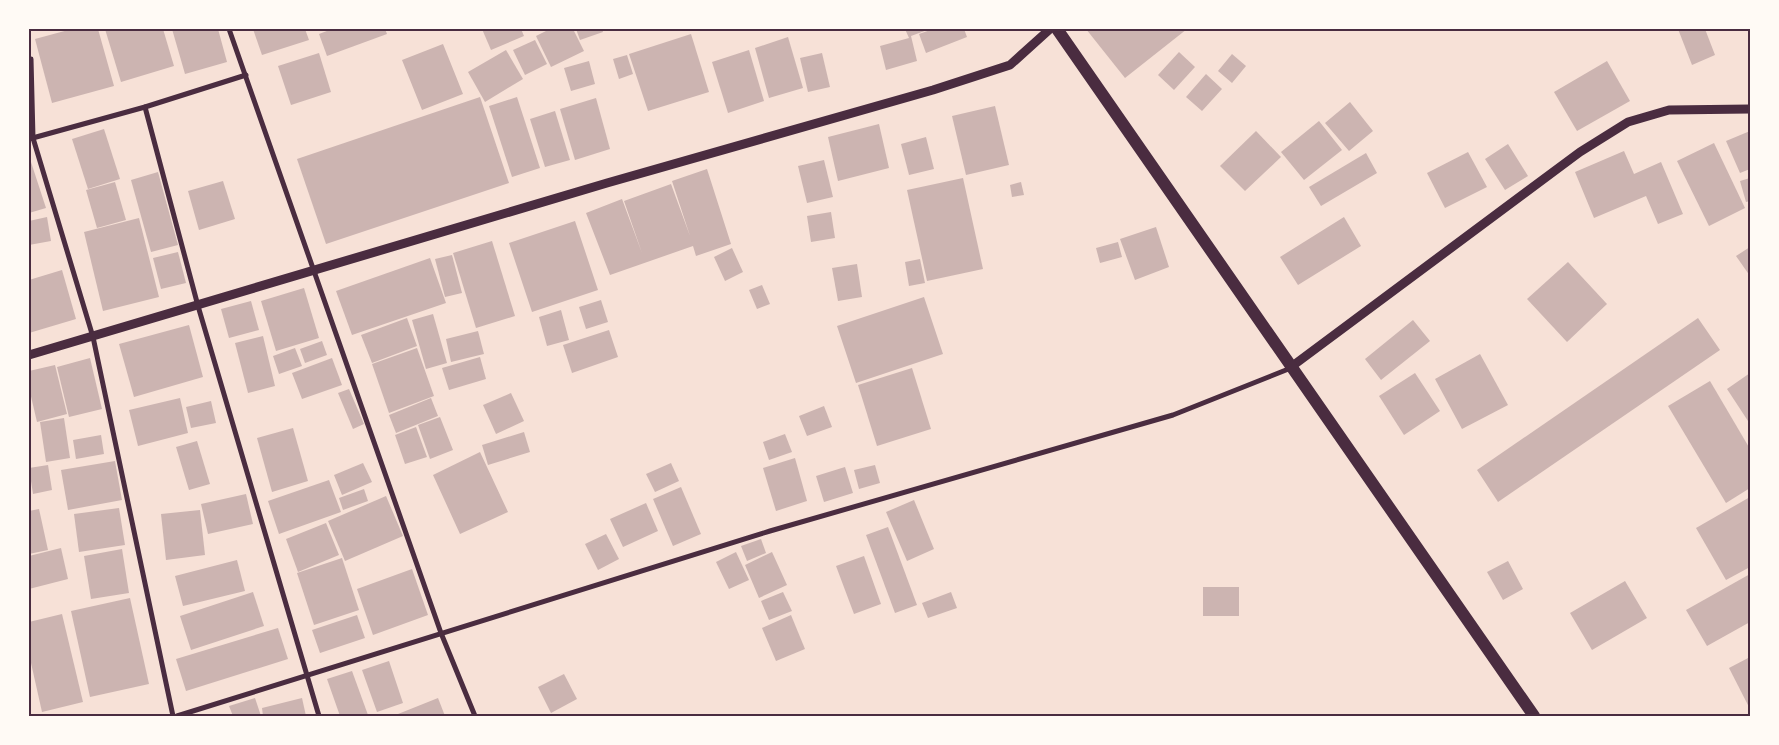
<svg xmlns="http://www.w3.org/2000/svg" width="1779" height="745" font-family="'Alegreya Sans',sans-serif">
  <style>
    .building { fill: #ccb4b1 }
    .lines { fill: none; stroke-linecap: round; stroke-linejoin: round }
    .minor { stroke: #4a2c40; stroke-width: 5 }
    .tertiary { stroke: #4a2c40; stroke-width: 9 }
    .primary { stroke: #4a2c40; stroke-width: 12 }
    .neatline { fill: none; stroke: #4a2c40; stroke-width: 2 }
  </style>
  <rect width="100%" height="100%" fill="#f7e1d7"/>
  <g class="building">
    <path d="M72,29H98L114,86L52,103L35,39Z"/>
    <path d="M105,29H163L174,66L121,82Z"/>
    <path d="M172,29H218L227,62L185,74Z"/>
    <path d="M253,29H305L309,40L262,55Z"/>
    <path d="M332,29H385L387,34L327,56L319,34Z"/>
    <path d="M482,29H521L524,36L491,50Z"/>
    <path d="M550,29H573L584,51L551,67L536,36Z"/>
    <path d="M576,29H602L603,32L580,40Z"/>
    <path d="M905,29H930L911,36L917,61L886,70L880,46L909,38Z"/>
    <path d="M933,29H964L967,37L926,53L919,34Z"/>
    <path d="M1086,29H1187L1125,78Z"/>
    <path d="M1678,29H1705L1715,55L1692,65Z"/>
    <path d="M691,34L709,92L648,111L629,54Z"/>
    <path d="M788,37L803,88L769,98L755,48Z"/>
    <path d="M535,40L547,64L525,75L513,50Z"/>
    <path d="M443,44L463,94L422,110L402,60Z"/>
    <path d="M506,50L523,79L485,102L468,72Z"/>
    <path d="M749,50L764,101L728,113L712,62Z"/>
    <path d="M1179,52L1195,67L1174,90L1158,75Z"/>
    <path d="M319,53L331,92L291,105L278,66Z"/>
    <path d="M822,53L830,87L808,92L800,58Z"/>
    <path d="M1232,54L1246,66L1232,83L1218,71Z"/>
    <path d="M627,55L633,74L619,79L613,59Z"/>
    <path d="M589,61L595,84L571,91L564,68Z"/>
    <path d="M1607,61L1630,101L1577,131L1554,92Z"/>
    <path d="M1206,74L1222,89L1202,111L1186,97Z"/>
    <path d="M480,97L509,183L326,244L297,159Z"/>
    <path d="M517,97L540,168L512,177L489,106Z"/>
    <path d="M596,98L610,149L575,160L560,109Z"/>
    <path d="M1350,102L1373,131L1349,151L1325,123Z"/>
    <path d="M995,106L1009,165L966,175L952,116Z"/>
    <path d="M555,111L570,160L545,167L530,119Z"/>
    <path d="M1319,121L1342,150L1304,180L1281,152Z"/>
    <path d="M879,124L889,168L838,181L828,137Z"/>
    <path d="M104,129L120,179L88,189L72,139Z"/>
    <path d="M1256,131L1281,157L1245,191L1220,166Z"/>
    <path d="M1750,131V169L1740,173L1726,141Z"/>
    <path d="M926,137L934,169L909,175L901,144Z"/>
    <path d="M1714,143L1745,208L1709,226L1677,161Z"/>
    <path d="M1508,144L1528,176L1505,190L1485,159Z"/>
    <path d="M1624,151L1634,174L1661,162L1683,214L1658,224L1646,196L1594,218L1575,172Z"/>
    <path d="M1468,152L1487,187L1445,208L1427,173Z"/>
    <path d="M1366,153L1377,173L1321,206L1309,187Z"/>
    <path d="M824,160L833,197L807,203L798,166Z"/>
    <path d="M31,162L46,208L29,213V163Z"/>
    <path d="M707,169L731,244L696,256L693,246L610,275L586,213L622,199L642,253L624,201L671,184L690,236L672,181Z"/>
    <path d="M158,172L178,245L151,252L131,180Z"/>
    <path d="M963,178L983,269L927,281L907,190Z"/>
    <path d="M1750,178V201L1746,202L1740,181Z"/>
    <path d="M223,181L235,219L199,230L188,191Z"/>
    <path d="M115,182L126,220L97,228L86,190Z"/>
    <path d="M1021,182L1024,195L1012,197L1010,185Z"/>
    <path d="M831,212L835,238L811,242L807,216Z"/>
    <path d="M47,217L51,241L29,245V221Z"/>
    <path d="M1344,217L1361,246L1298,285L1280,257Z"/>
    <path d="M139,218L159,297L103,311L84,232Z"/>
    <path d="M575,221L598,290L532,312L509,243Z"/>
    <path d="M1156,227L1169,267L1135,280L1120,239Z"/>
    <path d="M492,241L515,316L476,328L453,253Z"/>
    <path d="M1118,242L1122,257L1100,263L1096,248Z"/>
    <path d="M1750,247V276L1736,256Z"/>
    <path d="M732,248L743,272L725,281L714,257Z"/>
    <path d="M178,252L186,283L161,289L153,258Z"/>
    <path d="M452,255L462,293L445,297L435,259Z"/>
    <path d="M430,258L446,303L352,335L336,291Z"/>
    <path d="M920,259L925,283L909,286L905,262Z"/>
    <path d="M1568,262L1607,304L1567,342L1527,299Z"/>
    <path d="M857,264L862,297L838,301L832,268Z"/>
    <path d="M62,270L76,319L29,333V280Z"/>
    <path d="M762,285L770,304L757,309L749,290Z"/>
    <path d="M304,288L319,338L276,351L261,301Z"/>
    <path d="M924,297L943,354L856,383L837,326Z"/>
    <path d="M601,300L608,322L586,329L579,307Z"/>
    <path d="M251,301L259,330L229,338L221,309Z"/>
    <path d="M561,310L569,340L547,346L539,317Z"/>
    <path d="M433,314L447,363L426,369L412,320Z"/>
    <path d="M407,318L417,346L372,363L361,335Z"/>
    <path d="M1698,318L1720,350L1498,502L1477,470Z"/>
    <path d="M1413,320L1430,341L1381,380L1365,359Z"/>
    <path d="M189,325L203,377L134,397L119,344Z"/>
    <path d="M609,330L618,357L572,373L563,345Z"/>
    <path d="M478,331L484,354L451,362L446,339Z"/>
    <path d="M263,336L275,386L248,393L235,343Z"/>
    <path d="M322,341L327,355L305,363L300,349Z"/>
    <path d="M295,348L302,366L279,374L273,356Z"/>
    <path d="M417,348L434,396L389,413L372,364Z"/>
    <path d="M1480,354L1508,405L1462,429L1435,379Z"/>
    <path d="M480,357L486,379L449,390L442,368Z"/>
    <path d="M90,358L102,409L69,417L57,367Z"/>
    <path d="M332,358L342,385L302,399L292,373Z"/>
    <path d="M55,365L67,414L37,422L29,388V371Z"/>
    <path d="M912,368L931,429L877,446L858,385Z"/>
    <path d="M1415,373L1440,411L1404,435L1379,396Z"/>
    <path d="M1750,373V424L1727,389Z"/>
    <path d="M1710,381L1750,449V488L1726,503L1668,406Z"/>
    <path d="M349,389L364,424L353,429L338,393Z"/>
    <path d="M511,393L524,421L496,434L483,405Z"/>
    <path d="M180,398L188,433L138,446L129,410Z"/>
    <path d="M431,398L438,416L396,433L389,415Z"/>
    <path d="M211,401L216,423L191,428L186,407Z"/>
    <path d="M824,406L832,427L807,436L799,416Z"/>
    <path d="M440,417L453,450L430,459L418,425Z"/>
    <path d="M64,418L70,458L46,462L40,422Z"/>
    <path d="M416,427L427,457L405,464L395,435Z"/>
    <path d="M293,428L308,481L272,492L257,438Z"/>
    <path d="M524,432L530,452L488,465L482,445Z"/>
    <path d="M785,434L792,452L769,460L763,442Z"/>
    <path d="M101,435L104,454L76,459L73,440Z"/>
    <path d="M197,441L210,484L189,490L176,447Z"/>
    <path d="M480,452L508,512L460,534L433,475Z"/>
    <path d="M795,458L807,501L776,511L763,468Z"/>
    <path d="M115,461L122,500L68,510L61,470Z"/>
    <path d="M363,463L372,482L342,495L334,475Z"/>
    <path d="M671,463L679,481L655,492L646,474Z"/>
    <path d="M48,465L52,490L33,494L29,468Z"/>
    <path d="M875,465L880,483L859,489L854,470Z"/>
    <path d="M845,467L853,493L824,502L816,476Z"/>
    <path d="M329,480L341,512L279,534L268,501Z"/>
    <path d="M681,487L701,534L673,546L653,499Z"/>
    <path d="M364,489L368,501L343,510L339,498Z"/>
    <path d="M246,494L253,524L208,534L201,504Z"/>
    <path d="M386,496L403,536L345,561L328,521Z"/>
    <path d="M1750,497V567L1726,580L1696,528Z"/>
    <path d="M914,500L934,549L907,561L886,512Z"/>
    <path d="M646,503L658,531L623,547L610,519Z"/>
    <path d="M119,508L125,545L79,552L74,514Z"/>
    <path d="M39,509L48,550L29,554V511Z"/>
    <path d="M200,510L205,555L166,560L161,514Z"/>
    <path d="M326,523L339,555L298,572L286,539Z"/>
    <path d="M888,527L917,605L895,613L866,535Z"/>
    <path d="M606,534L619,559L598,570L585,544Z"/>
    <path d="M761,539L766,553L747,561L741,546Z"/>
    <path d="M61,548L68,579L29,589V556Z"/>
    <path d="M122,549L129,593L91,599L84,556Z"/>
    <path d="M736,552L749,580L729,589L716,562Z"/>
    <path d="M772,552L787,585L759,598L745,565Z"/>
    <path d="M864,556L881,604L854,614L836,566Z"/>
    <path d="M342,558L359,610L314,625L297,573Z"/>
    <path d="M237,560L245,591L183,606L175,576Z"/>
    <path d="M1508,561L1523,589L1503,600L1487,572Z"/>
    <path d="M412,569L428,615L373,635L357,589Z"/>
    <path d="M1750,574V622L1707,646L1686,610Z"/>
    <path d="M1625,581L1647,618L1592,650L1570,613Z"/>
    <rect x="1203" y="587" width="36" height="29"/>
    <path d="M253,592L264,626L191,650L180,616Z"/>
    <path d="M783,592L792,611L769,620L761,601Z"/>
    <path d="M951,592L957,608L928,618L922,603Z"/>
    <path d="M130,598L149,684L90,697L71,611Z"/>
    <path d="M62,614L83,702L42,712L29,654V622Z"/>
    <path d="M357,615L365,638L320,653L312,630Z"/>
    <path d="M791,615L805,649L776,661L762,628Z"/>
    <path d="M278,628L288,659L186,691L176,659Z"/>
    <path d="M1750,657V709L1729,668Z"/>
    <path d="M389,661L403,703L377,712L362,670Z"/>
    <path d="M352,671L368,715L364,716H340L327,679Z"/>
    <path d="M564,674L577,699L551,713L538,687Z"/>
    <path d="M255,698L261,716H233L229,706Z"/>
    <path d="M302,698L306,716H263L262,708Z"/>
    <path d="M438,698L445,716H393Z"/>
  </g>
  <g class="lines">
    <g class="minor">
      <path d="M229,29L441,633L475,716"/>
      <path d="M31,59L33,138L93,337L173,716"/>
      <path d="M145,107L198,306L319,716"/>
      <path d="M29,139L145,107L246,75"/>
      <path d="M177,716L770,531L1173,415L1291,368"/>
    </g>
    <g class="tertiary">
      <path d="M29,355L607,183L933,90L1010,65L1050,29"/>
      <path d="M1291,367L1580,152L1628,122L1669,110L1750,109"/>
    </g>
    <path class="primary" d="M1057,29L1534,716"/>
  </g>
  <rect width="1779" height="745" fill="none" stroke="#fffaf5" stroke-width="60"/>
  <rect x="30" y="30" width="1719" height="685" class="neatline"/>
</svg>
